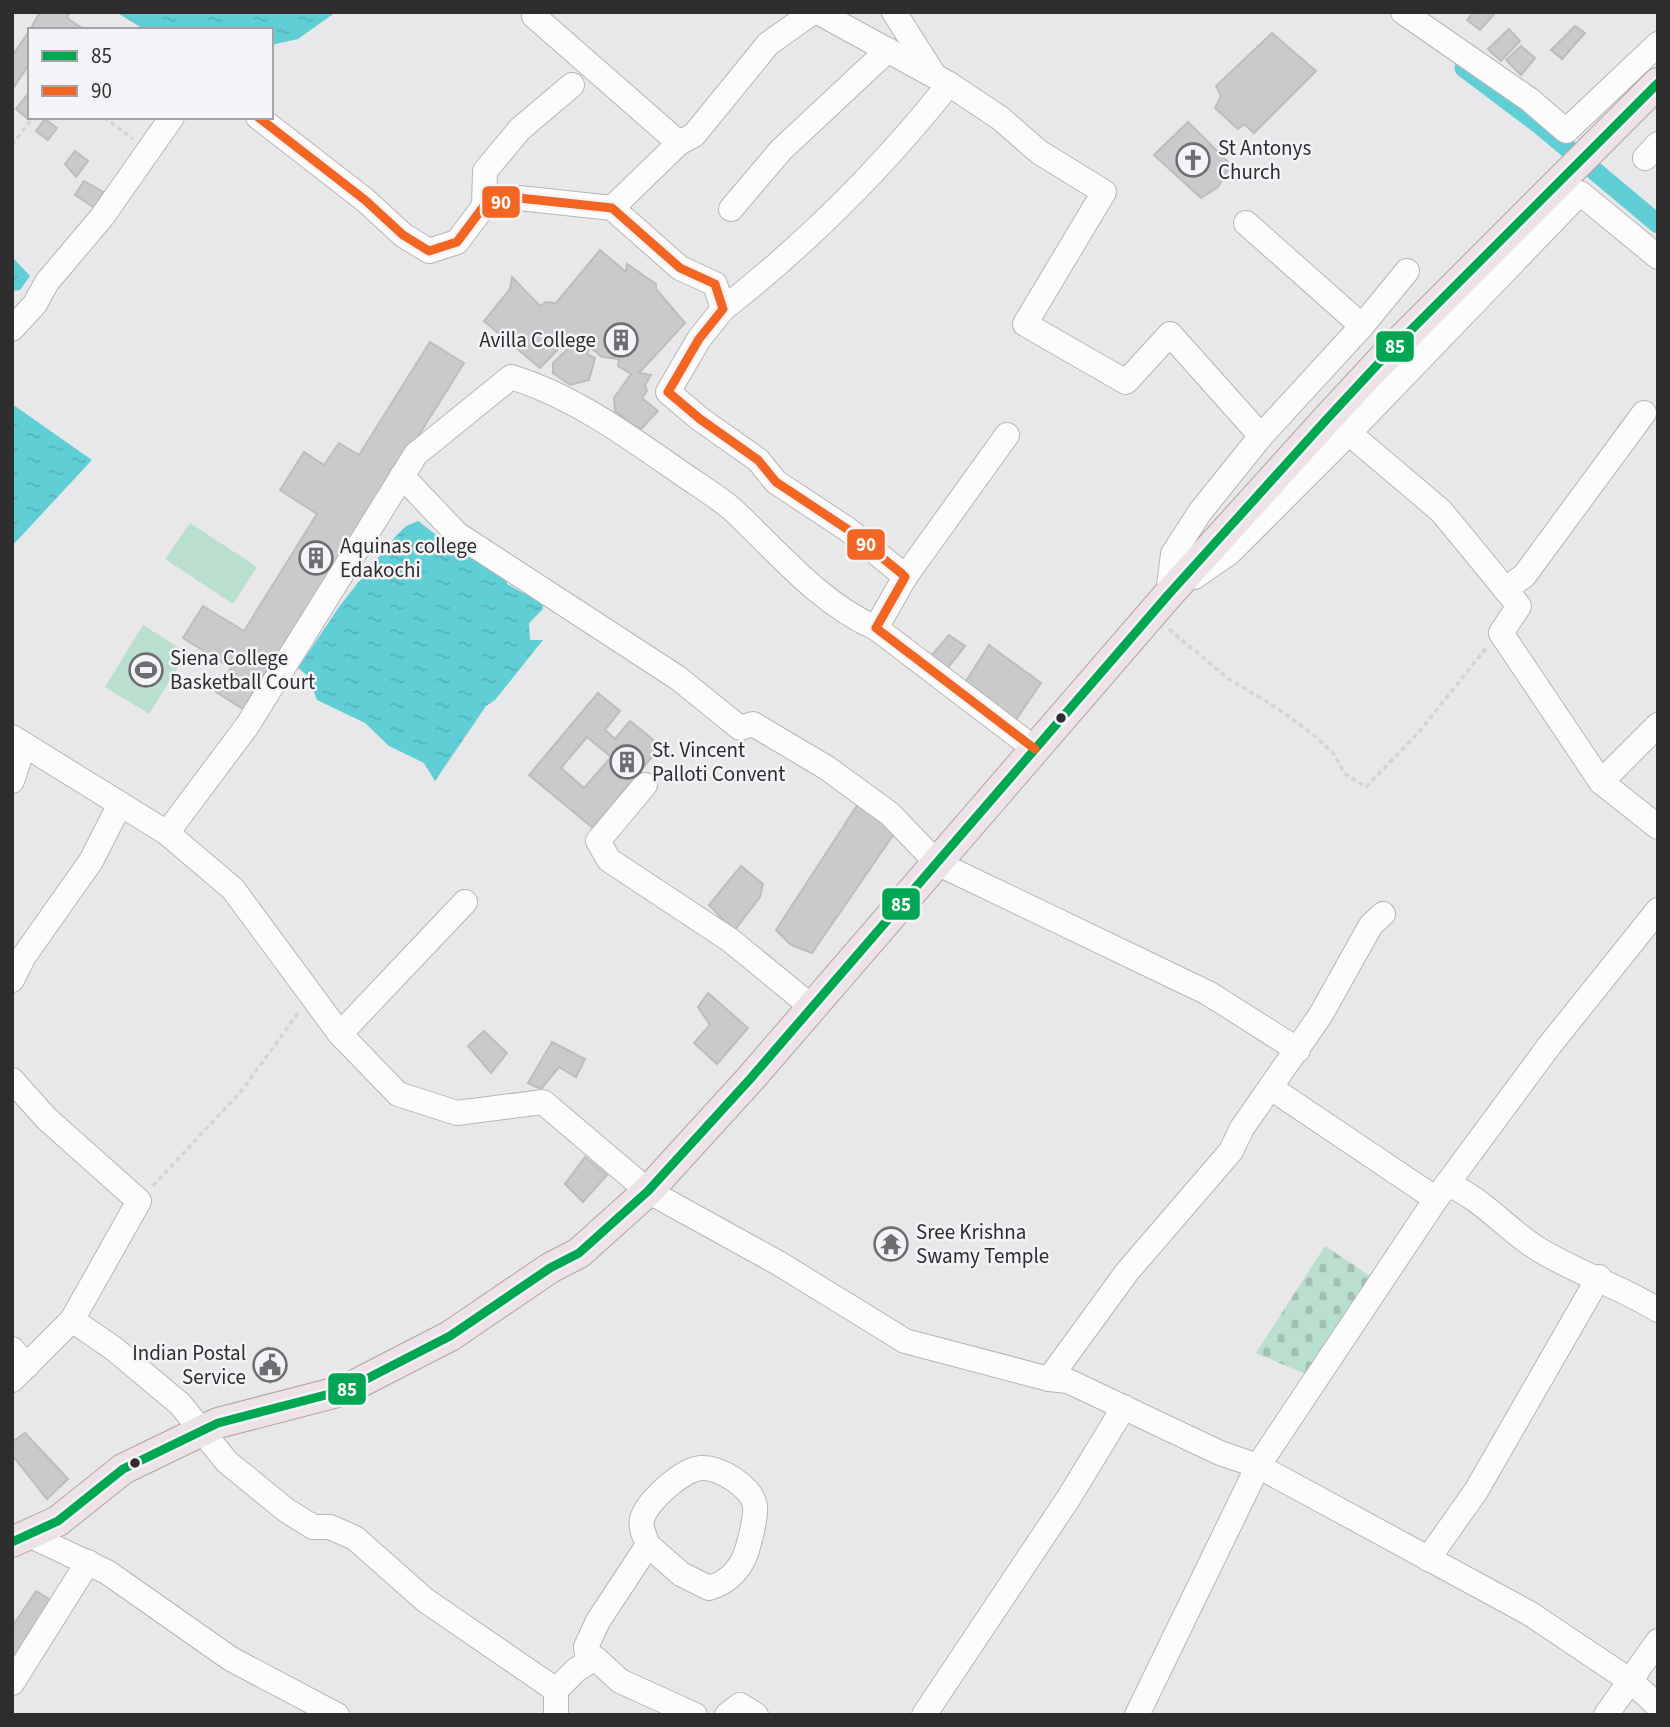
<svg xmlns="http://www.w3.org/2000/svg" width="1670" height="1727" font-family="'Source Sans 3',sans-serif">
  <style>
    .cemetery { fill: url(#cemetery-stones) }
    .park { fill: #bbdfce }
    .water { fill: url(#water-ripples) }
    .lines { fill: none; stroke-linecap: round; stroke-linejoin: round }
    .canal { stroke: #60cfd5; stroke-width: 19 }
    .building { fill: #cacacc; stroke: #bdbdbf; stroke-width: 2; fill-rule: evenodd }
    .minor-casing { stroke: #b6b6b7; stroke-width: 26 }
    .major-casing { stroke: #b2a2a8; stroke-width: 32 }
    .path { stroke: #d4d4d6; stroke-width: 3.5; stroke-dasharray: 5 3.5; stroke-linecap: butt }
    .minor { stroke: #fcfcfc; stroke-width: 24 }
    .major { stroke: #ede3e7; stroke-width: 30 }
    .bus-1-casing { stroke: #f4f4f8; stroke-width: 14 }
    .bus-2-casing { stroke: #f4f4f8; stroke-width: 14 }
    .bus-1 { stroke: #00a651; stroke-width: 9 }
    .bus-2 { stroke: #f26522; stroke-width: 9 }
    .bus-dot { fill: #2d2d2e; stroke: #f4f4f8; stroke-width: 2.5 }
    .labels { text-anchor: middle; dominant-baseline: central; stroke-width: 5; stroke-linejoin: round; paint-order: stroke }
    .poi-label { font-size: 21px; fill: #2d2d2e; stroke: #f4f4f8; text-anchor: start }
    .line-badge { stroke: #f4f4f8; stroke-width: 2.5 }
    .badge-label { font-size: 19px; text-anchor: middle; font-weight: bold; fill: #fff }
  </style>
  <defs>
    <pattern id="cemetery-stones" width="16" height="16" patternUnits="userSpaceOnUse" patternTransform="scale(1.75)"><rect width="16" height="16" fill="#bbdfce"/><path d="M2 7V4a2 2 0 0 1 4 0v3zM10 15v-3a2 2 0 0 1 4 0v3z" fill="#a1c0b1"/></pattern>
    <pattern id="water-ripples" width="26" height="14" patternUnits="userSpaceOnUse" patternTransform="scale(1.75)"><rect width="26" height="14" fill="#60cfd5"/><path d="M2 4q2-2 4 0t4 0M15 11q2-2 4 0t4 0" fill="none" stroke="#54b2b7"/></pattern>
  </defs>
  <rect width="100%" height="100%" fill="#e8e8ea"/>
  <path class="cemetery" d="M1325,1246L1378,1281L1313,1377L1256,1353Z"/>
  <g class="park">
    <path d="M190,523L257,567L233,604L165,559Z"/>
    <path d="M143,625L187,653L149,714L105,687Z"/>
  </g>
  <g class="water">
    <path d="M116,12H336L298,39L271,45V30H145Z"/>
    <path d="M12,257L30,276L20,290L12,291Z"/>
    <path d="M12,404L92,460L12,546Z"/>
    <path d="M418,521L451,546L466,545L474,561L482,560L506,573L507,584L523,593L534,589L542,598L543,609L529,623L530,640H543L495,700L486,706L435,781L424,763L389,746L365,723L317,700L312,687L314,681L298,668L341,604L395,537L406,526Z"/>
  </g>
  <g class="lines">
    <path class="canal" d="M1464,68L1541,126L1658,224"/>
  </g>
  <g class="building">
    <path d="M40,12H70L67,18L85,30H30Z"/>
    <path d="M1474,12H1496L1480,30L1467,20Z"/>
    <path d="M1575,26L1585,33L1562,59L1551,50Z"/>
    <path d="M1509,29L1520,41L1501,61L1488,49Z"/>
    <path d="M30,30V63L12,90V56Z"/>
    <path d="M1272,33L1316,71L1254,133L1244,124L1238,129L1215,108L1221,96L1216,86Z"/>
    <path d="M1521,46L1535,58L1521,75L1506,60Z"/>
    <path d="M27,95L30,113L27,118L16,109Z"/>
    <path d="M45,119L57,128L48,140L36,131Z"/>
    <path d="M1188,122L1231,165L1218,187L1201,198L1154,155Z"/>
    <path d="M75,151L88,161L76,177L65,164Z"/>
    <path d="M84,181L103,192L95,208L75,195Z"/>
    <path d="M600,250L626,272L627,264L656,284V289L685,323L639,373L651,375L645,385L647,391L642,398L658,411L640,430L615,411L614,398L631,374L618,366L619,359L602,357L590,347L587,354L595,358L589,380L570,385L553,373V363L576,341L569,338L540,368L484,321L510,289L512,277L540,306L546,302L556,303Z"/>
    <path d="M430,342L464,363L246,711L216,692L231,668L183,638L203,606L244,631L317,514L280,490L304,452L324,465L339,443L359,455Z"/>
    <path d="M949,635L965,646L947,669L932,655Z"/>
    <path d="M989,645L1041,683L1013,724L963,686Z"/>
    <path d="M598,693L620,711L605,730L615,739L630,721L661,746L593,828L529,775ZM587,737L611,757L584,788L561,768Z"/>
    <path d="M860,801L894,834L812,953L791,945L776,930Z"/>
    <path d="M741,866L763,884L760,897L734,931L709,905Z"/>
    <path d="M708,993L748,1028L717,1064L694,1043L710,1025L698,1007Z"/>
    <path d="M484,1031L507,1053L491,1073L468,1046Z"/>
    <path d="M552,1042L585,1059L576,1077L559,1067L541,1089L528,1083Z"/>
    <path d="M585,1157L607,1175L583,1202L565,1184Z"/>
    <path d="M268,1347L287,1366L270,1383L254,1364Z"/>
    <path d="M25,1433L68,1479L47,1499L12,1455V1442Z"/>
    <path d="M36,1591L58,1604L12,1676V1627Z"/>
  </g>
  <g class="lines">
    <defs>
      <g id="minor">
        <path d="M818,12L949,84"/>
        <path d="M894,12L932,72"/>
        <path d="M1403,12L1530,100L1566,131L1658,44"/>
        <path d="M534,16L679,143"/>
        <path d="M258,117L365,200L403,235L429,251L457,242L484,206L519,198L612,208L680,268L715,284L723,309L699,339L668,392L700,419L758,460L776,482L847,529L901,573L905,577L876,628L1035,749"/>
        <path d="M1645,158L1658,144"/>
        <path d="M484,206L485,171L520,129L572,85"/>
        <path d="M612,208L679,143L694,135L768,44L813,12"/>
        <path d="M731,209L781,150L888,50"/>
        <path d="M1246,223L1362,326"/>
        <path d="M723,309C806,244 884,166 949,84L1000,118L1039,152L1104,192L1025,324L1126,382L1170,334L1261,436"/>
        <path d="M12,329L35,304L47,282L102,217L172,117"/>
        <path d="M1349,433L1580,193L1658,257"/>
        <path d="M402,476L457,534L678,678L740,728L753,724L827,768L890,814L937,863L1208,993L1298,1050"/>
        <path d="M905,577L1007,435"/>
        <path d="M1194,577L1229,553L1349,433L1441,511L1519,606L1501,633L1601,782L1658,827"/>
        <path d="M1505,589L1524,576L1644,413"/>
        <path d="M1168,595L1173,554L1200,512L1261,436L1362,326L1407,271"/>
        <path d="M12,737L167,833L233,889L340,1034L398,1094L457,1113L543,1102L648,1191L780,1264L905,1341L1049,1379L1068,1381L1220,1453L1258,1466L1529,1613L1632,1682L1658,1706"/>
        <path d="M12,781L24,745"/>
        <path d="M1601,782L1658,725"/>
        <path d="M645,785L598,841L609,860L730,940L812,1007"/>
        <path d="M167,833L247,726L416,454L511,377C573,396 628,436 681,473C698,485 717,496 733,510C777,551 820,604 876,628"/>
        <path d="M12,980L24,956L91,861L120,804"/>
        <path d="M340,1034L465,902"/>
        <path d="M12,1080L47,1119L139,1201L72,1320L113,1348L180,1404L227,1462L286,1510L313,1527H330L355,1538L425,1600L556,1690L576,1670L595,1658L620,1681L695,1715"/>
        <path d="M1271,1088L1436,1199"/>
        <path d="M1447,1184C1482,1198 1506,1229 1538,1249C1577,1273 1619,1286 1658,1310"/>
        <path d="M12,1349L27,1366"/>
        <path d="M1049,1379L1127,1272L1231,1151L1242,1128L1320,1016L1371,925L1383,914"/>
        <path d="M12,1380L72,1320"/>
        <path d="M31,1536L107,1572L231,1659L337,1715"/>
        <path d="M1428,1559L1476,1491L1599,1277"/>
        <path d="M588,1662L586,1647L598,1621L648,1545C645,1537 640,1528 642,1519C647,1501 682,1470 701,1468C720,1467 752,1487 755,1506C756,1518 752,1532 749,1543C744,1566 730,1582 709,1588L681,1574L648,1545"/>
        <path d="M12,1683L88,1562"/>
        <path d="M556,1715V1690"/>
        <path d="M727,1715L740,1705L756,1715"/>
        <path d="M924,1715L1068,1499L1124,1407"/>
        <path d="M1137,1715L1258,1466L1436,1199L1549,1046L1658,910"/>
        <path d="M1606,1715L1658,1641"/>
      </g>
      <path id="major" d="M12,1542L58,1521L123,1469L218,1423L345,1390L450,1336L550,1268L579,1253L648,1191L751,1078L1168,595L1326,420L1390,351L1658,83"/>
    </defs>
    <use href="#minor" class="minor-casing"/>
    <use href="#major" class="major-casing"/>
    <g class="path">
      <path d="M104,117L133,139"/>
      <path d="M12,145L33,117"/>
      <path d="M1169,629L1229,679L1277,708L1315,736L1334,754L1344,773L1366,787L1419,732L1487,647"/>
      <path d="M1169,629L1190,648"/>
      <path d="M153,1186L243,1089L298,1013"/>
    </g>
    <use href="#minor" class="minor"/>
    <use href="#major" class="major"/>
    <defs>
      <path id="bus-1" d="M12,1542L58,1521L123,1469L218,1423L345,1390L450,1336L550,1268L579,1253L648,1191L751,1078L1168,595L1326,420L1390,351L1658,83"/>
      <path id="bus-2" d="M258,117L365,200L403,235L429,251L457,242L484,206L519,198L612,208L680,268L715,284L723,309L699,339L668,392L700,419L758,460L776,482L847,529L901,573L905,577L876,628L1035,749"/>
    </defs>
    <use href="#bus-1" class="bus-1-casing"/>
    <use href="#bus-2" class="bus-2-casing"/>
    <use href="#bus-1" class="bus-1"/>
    <use href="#bus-2" class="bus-2"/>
  </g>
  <defs>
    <symbol id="church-ring" viewBox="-11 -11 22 22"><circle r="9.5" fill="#f4f4f8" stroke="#6e6e70" stroke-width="1.5"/><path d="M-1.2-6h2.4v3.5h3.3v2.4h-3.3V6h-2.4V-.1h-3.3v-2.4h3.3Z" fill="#6e6e70"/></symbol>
    <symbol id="building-ring" viewBox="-11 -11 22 22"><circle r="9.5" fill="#f4f4f8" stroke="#6e6e70" stroke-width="1.5"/><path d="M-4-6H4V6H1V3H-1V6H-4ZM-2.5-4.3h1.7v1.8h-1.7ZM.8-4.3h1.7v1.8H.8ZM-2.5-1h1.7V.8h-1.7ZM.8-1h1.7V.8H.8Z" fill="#6e6e70"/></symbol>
    <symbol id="stadium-ring" viewBox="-11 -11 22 22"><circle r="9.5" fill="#f4f4f8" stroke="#6e6e70" stroke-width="1.5"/><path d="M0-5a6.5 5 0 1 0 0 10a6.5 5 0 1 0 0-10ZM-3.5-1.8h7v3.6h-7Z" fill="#6e6e70"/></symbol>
    <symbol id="temple-ring" viewBox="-11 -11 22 22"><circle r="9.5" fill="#f4f4f8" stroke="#6e6e70" stroke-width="1.5"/><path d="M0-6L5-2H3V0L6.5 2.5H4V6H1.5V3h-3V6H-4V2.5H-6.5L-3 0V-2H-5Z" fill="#6e6e70"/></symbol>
    <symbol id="civic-ring" viewBox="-11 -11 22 22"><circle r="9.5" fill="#f4f4f8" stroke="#6e6e70" stroke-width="1.5"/><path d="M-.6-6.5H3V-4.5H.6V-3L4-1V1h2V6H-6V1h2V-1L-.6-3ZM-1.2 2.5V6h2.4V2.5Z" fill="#6e6e70"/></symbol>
  </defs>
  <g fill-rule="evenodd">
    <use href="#church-ring" x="1174" y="141" width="38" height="38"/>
    <use href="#building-ring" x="602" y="321" width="38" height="38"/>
    <use href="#building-ring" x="297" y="539" width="38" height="38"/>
    <use href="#stadium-ring" x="127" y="651" width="38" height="38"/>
    <use href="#building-ring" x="608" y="743" width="38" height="38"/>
    <use href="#temple-ring" x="872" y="1225" width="38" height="38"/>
    <use href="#civic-ring" x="251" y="1346" width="38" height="38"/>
  </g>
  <g class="bus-dot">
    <circle cx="1061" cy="718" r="6"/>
    <circle cx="135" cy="1463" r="6"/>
  </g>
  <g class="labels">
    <g class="poi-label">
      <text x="1218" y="148">St Antonys<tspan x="1218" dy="24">Church</tspan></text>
      <text x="596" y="340" text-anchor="end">Avilla College</text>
      <text x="340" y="546">Aquinas college<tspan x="340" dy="24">Edakochi</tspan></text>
      <text x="170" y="658">Siena College<tspan x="170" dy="24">Basketball Court</tspan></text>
      <text x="652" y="750">St. Vincent<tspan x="652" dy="24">Palloti Convent</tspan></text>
      <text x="916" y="1232">Sree Krishna<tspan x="916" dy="24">Swamy Temple</tspan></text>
      <text x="246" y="1353" text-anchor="end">Indian Postal<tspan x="246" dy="24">Service</tspan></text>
    </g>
  </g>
  <g class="line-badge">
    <rect x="481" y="185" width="40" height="34" rx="7" fill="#f26522"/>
    <rect x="1375" y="330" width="40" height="33" rx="7" fill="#00a651"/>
    <rect x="846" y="528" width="40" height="33" rx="7" fill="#f26522"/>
    <rect x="881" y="887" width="40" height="34" rx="7" fill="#00a651"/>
    <rect x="327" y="1372" width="40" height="34" rx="7" fill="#00a651"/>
  </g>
  <g class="badge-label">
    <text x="501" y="209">90</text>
    <text x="1395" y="353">85</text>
    <text x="866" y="551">90</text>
    <text x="901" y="911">85</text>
    <text x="347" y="1396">85</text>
  </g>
  <rect width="1670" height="1727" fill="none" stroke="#2d2d2e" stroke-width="28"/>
  <rect x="28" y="28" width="245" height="91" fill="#f4f4f8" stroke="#a4a4a7" stroke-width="2"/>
  <rect x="42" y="51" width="35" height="10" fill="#00a651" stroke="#a4a4a7" stroke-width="2"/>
  <text x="91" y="63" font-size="21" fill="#2d2d2e">85</text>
  <rect x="42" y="86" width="35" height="10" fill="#f26522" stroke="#a4a4a7" stroke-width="2"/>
  <text x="91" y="98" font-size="21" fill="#2d2d2e">90</text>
</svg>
